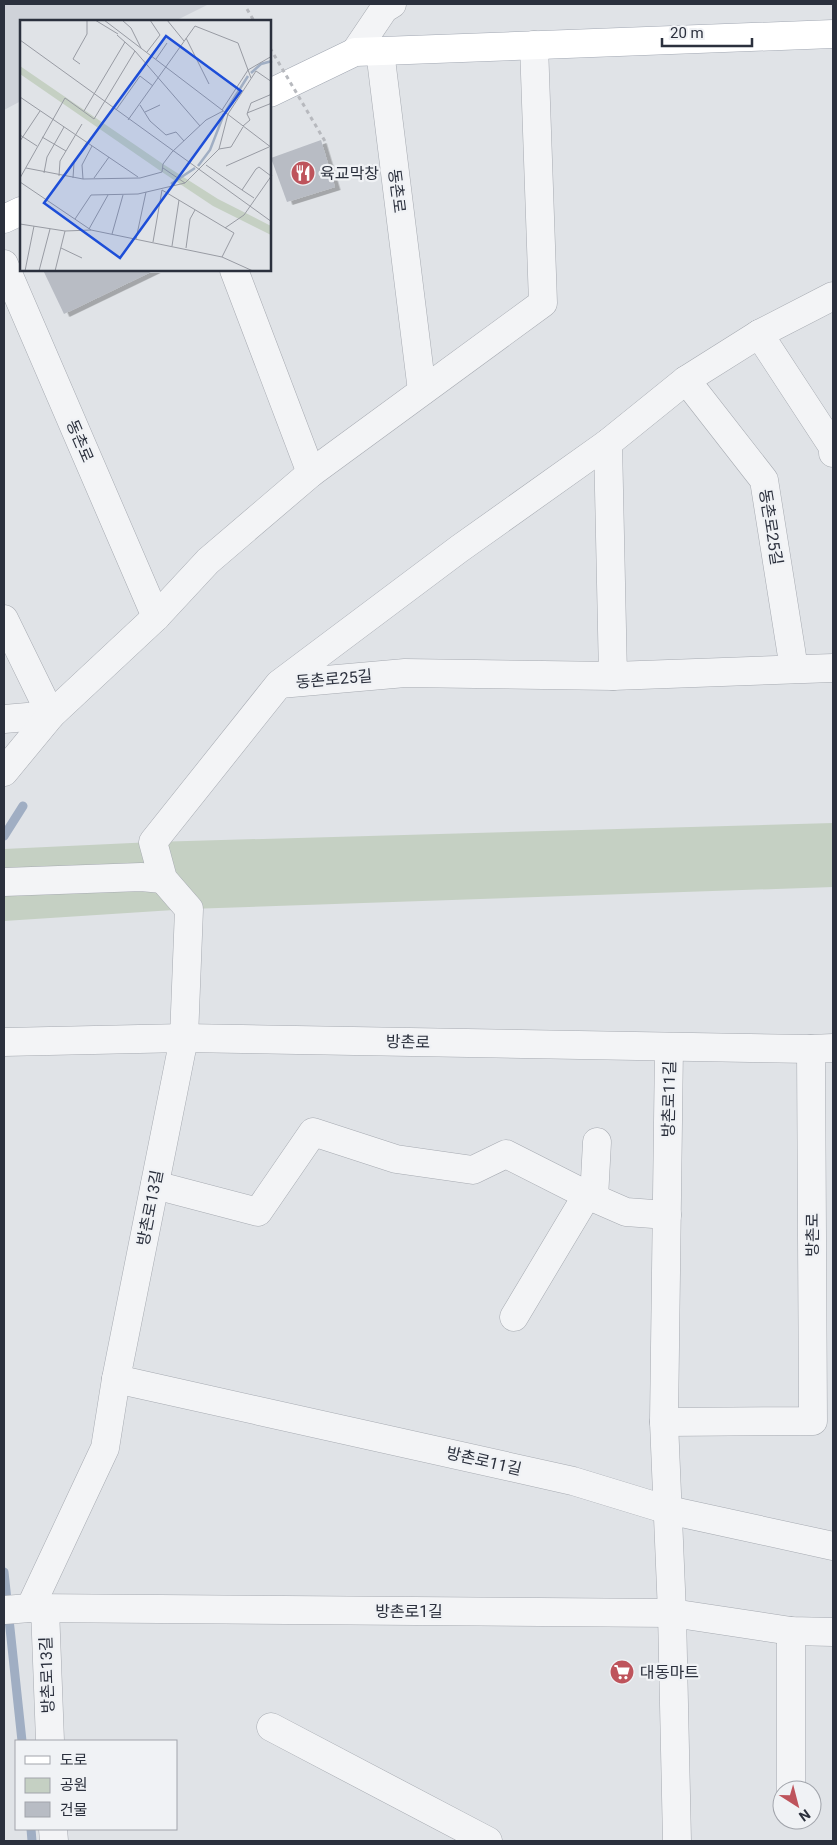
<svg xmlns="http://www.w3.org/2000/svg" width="837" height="1845" font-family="Roboto,'Noto Sans KR',sans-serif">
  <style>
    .built { fill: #cfd2d9 }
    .green { fill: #c5d0c3 }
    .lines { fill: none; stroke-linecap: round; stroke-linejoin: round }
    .stream { stroke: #a0aec3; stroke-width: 9 }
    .building { fill: #b8bcc4; filter: url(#shadow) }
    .minor-casing { stroke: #a6aab1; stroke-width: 29 }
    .major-casing { stroke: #a1a7b2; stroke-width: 29 }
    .minor { stroke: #f3f4f6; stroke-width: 28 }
    .major { stroke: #fff; stroke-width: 28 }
    .path-bridge { stroke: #b7b9be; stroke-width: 3; stroke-dasharray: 4 4; stroke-linecap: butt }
    .labels { text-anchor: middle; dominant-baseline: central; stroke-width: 4.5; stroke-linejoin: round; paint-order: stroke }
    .poi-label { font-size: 16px; fill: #2b303d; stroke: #f0f2f5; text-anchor: start }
    .street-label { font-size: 16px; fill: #2b303d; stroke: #f0f2f5 }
    .inset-river { fill: none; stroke: #a0aec3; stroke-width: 2.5 }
    .inset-road { fill: none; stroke: #989ba3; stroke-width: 1 }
    .view { fill: #1d4ed8; fill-opacity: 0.15; stroke: #1d4ed8; stroke-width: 2.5 }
    .inset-edge { fill: none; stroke: #2b303d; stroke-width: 2.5 }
  </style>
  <defs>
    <filter id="shadow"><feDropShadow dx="5.5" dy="3" stdDeviation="0" flood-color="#0004"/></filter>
  </defs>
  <rect width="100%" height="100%" fill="#e0e3e7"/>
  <path class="built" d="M4,4H209L175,21H21V101L4,110Z"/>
  <path class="green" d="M833,823V887L189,909L4,921V849L153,842Z"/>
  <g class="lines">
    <g class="stream">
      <path d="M4,836L23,806"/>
      <path d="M4,1572L22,1741"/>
      <path d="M31,1829L32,1841"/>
    </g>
  </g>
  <g class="building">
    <path d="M321,140L335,187L287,202L271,158Z"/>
    <path d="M43,270H155L64,314Z"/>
  </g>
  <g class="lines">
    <defs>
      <g id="minor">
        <path d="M380,51L422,391"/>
        <path d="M355,52L384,9L392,4"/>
        <path d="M4,264L156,617"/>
        <path d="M234,270L311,473"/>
        <path d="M759,334L833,447V453"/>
        <path d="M686,380L764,480L794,669"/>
        <path d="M608,443L613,676"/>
        <path d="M4,619L51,715L4,719"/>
        <path d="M280,684L405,673L613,676L833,668"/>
        <path d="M4,772L51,715L156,617L208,561L311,473L543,303L534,45"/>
        <path d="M4,882L141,877L163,879"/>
        <path d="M4,1042L184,1038L811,1049L833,1048"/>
        <path d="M669,1047L664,1422L672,1613L677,1841"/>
        <path d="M155,1185L258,1212L313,1132L396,1159L473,1170L506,1154L587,1195L626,1212L667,1215"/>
        <path d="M594,1198L597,1142"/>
        <path d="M514,1317L587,1195"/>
        <path d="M116,1379L573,1481L668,1510L833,1546"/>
        <path d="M664,1422L813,1421L811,1049"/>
        <path d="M30,1608L105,1448L116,1379L184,1038L189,909L163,879L153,842L279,684L459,549L608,443L686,380L759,334L833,296"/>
        <path d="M45,1608L50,1741"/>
        <path d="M4,1610L30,1608L672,1613L791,1631L833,1632"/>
        <path d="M791,1631V1790"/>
        <path d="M271,1727L488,1841"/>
        <path d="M53,1829L54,1841"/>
      </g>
      <g id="major">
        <path d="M270,93L355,52L833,34"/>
        <path d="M4,219L21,211"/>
      </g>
    </defs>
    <use href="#minor" class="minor-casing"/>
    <use href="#major" class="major-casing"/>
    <use href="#minor" class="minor"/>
    <use href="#major" class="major"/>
    <g class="path-bridge">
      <path d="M247,9L254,21"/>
      <path d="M270,48L326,143"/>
    </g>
  </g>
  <defs>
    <symbol id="restaurant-disc" viewBox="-11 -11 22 22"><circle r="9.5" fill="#be545c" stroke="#f0f2f5"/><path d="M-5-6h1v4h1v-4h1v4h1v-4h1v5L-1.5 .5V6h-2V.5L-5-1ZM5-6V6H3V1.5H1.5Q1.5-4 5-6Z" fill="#fff"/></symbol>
    <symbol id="supermarket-disc" viewBox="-11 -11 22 22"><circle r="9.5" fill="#be545c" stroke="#f0f2f5"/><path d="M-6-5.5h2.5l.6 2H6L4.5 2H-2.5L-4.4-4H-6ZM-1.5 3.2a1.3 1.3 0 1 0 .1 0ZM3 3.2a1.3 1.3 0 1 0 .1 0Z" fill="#fff"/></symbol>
  </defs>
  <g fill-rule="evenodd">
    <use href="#restaurant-disc" x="289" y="159" width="28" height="28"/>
    <use href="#supermarket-disc" x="608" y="1658" width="28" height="28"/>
  </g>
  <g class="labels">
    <g class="poi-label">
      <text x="320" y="173">육교막창</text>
      <text x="640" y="1672">대동마트</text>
    </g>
    <g class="street-label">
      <text transform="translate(397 191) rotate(83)">동촌로</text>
      <text transform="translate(80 441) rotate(67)">동촌로</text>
      <text transform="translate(771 527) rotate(81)">동촌로25길</text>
      <text transform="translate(334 679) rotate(-5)">동촌로25길</text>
      <text transform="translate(408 1042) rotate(1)">방촌로</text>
      <text transform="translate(669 1099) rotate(-89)">방촌로11길</text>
      <text transform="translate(150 1208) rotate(-79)">방촌로13길</text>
      <text transform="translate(812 1235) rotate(-90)">방촌로</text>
      <text transform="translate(484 1461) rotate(13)">방촌로11길</text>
      <text x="409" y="1611">방촌로1길</text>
      <text transform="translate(47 1675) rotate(-92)">방촌로13길</text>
    </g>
  </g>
  <g transform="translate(20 20)">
    <rect width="251" height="251" fill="#e0e3e7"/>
    <path d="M0,46L143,144L198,179L251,206V215L193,186L142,152L0,54Z" fill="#c5d0c3"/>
    <path class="inset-river" d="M231,53L241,44L252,41M206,91L228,56M178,146L190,130L204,94M151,164L175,148"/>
    <path class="inset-road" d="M75,0L98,14M84,0L252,128M102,0L111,8L121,28M147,0L164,21M97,15L115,31L180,106M166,18L189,64M0,20L252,202M127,32L140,15L130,0M136,39L147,23M60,44L53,39L67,14V0M0,77L118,157M120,85L130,101L146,115L156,112L164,121M96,90L120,56L133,66M202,90L228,50L252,36M64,91L105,22M125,92L140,85M227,93L252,83M108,100L175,6L218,23L231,58M223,106L230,100L227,94L231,83L252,74M0,115L17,126M22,117L46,131M0,121L20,91M199,129L211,127L223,107M186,145L222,170M206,146L249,127M6,148L63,159L120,158L142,152L143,144L152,132L186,100L203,91M143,148L165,163M24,153L27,137L44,107M39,156L40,141L62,104M0,158L45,78L74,99L115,31M53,158L54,143L67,122M74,158L89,137M63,159L62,145L72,126M0,162L71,210L202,237L233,251M234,178L222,170L236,149L239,147L251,156M55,199L71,175L118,174L165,163L199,129L208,94L236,51L252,62M0,204L45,211L71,210M205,208L224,195L252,155M69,209L88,175M92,214L103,175M116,219L126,172M133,222L142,170L214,213L202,237M152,226L159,180M41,228L62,238M166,228L170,199L175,190M5,251L14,206M19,251L30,209M35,251L45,211"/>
    <path class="view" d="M146,16L221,71L100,238L24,183Z"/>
    <rect width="251" height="251" class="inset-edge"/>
  </g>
  <rect width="837" height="1845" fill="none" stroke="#2b303d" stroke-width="10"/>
  <rect x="15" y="1740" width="162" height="90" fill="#f0f2f5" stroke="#a1a4ab"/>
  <rect x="25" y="1756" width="25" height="8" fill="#ffffff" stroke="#a1a4ab"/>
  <text x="60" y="1765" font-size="15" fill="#2b303d">도로</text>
  <rect x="25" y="1778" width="25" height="15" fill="#c5d0c3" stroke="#a1a4ab"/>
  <text x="60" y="1790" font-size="15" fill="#2b303d">공원</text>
  <rect x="25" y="1802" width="25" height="15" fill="#b8bcc4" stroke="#a1a4ab"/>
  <text x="60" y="1815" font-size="15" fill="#2b303d">건물</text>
  <g transform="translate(797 1805) rotate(144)"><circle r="24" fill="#f0f2f5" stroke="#a1a4ab"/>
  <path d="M0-4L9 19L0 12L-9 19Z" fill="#be545c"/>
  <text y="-8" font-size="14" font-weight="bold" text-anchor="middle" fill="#2b303d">N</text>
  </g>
  <path d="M662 38v8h90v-8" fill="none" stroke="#2b303d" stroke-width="2.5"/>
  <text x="670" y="38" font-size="15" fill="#2b303d" stroke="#f0f2f5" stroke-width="4" paint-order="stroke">20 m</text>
</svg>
